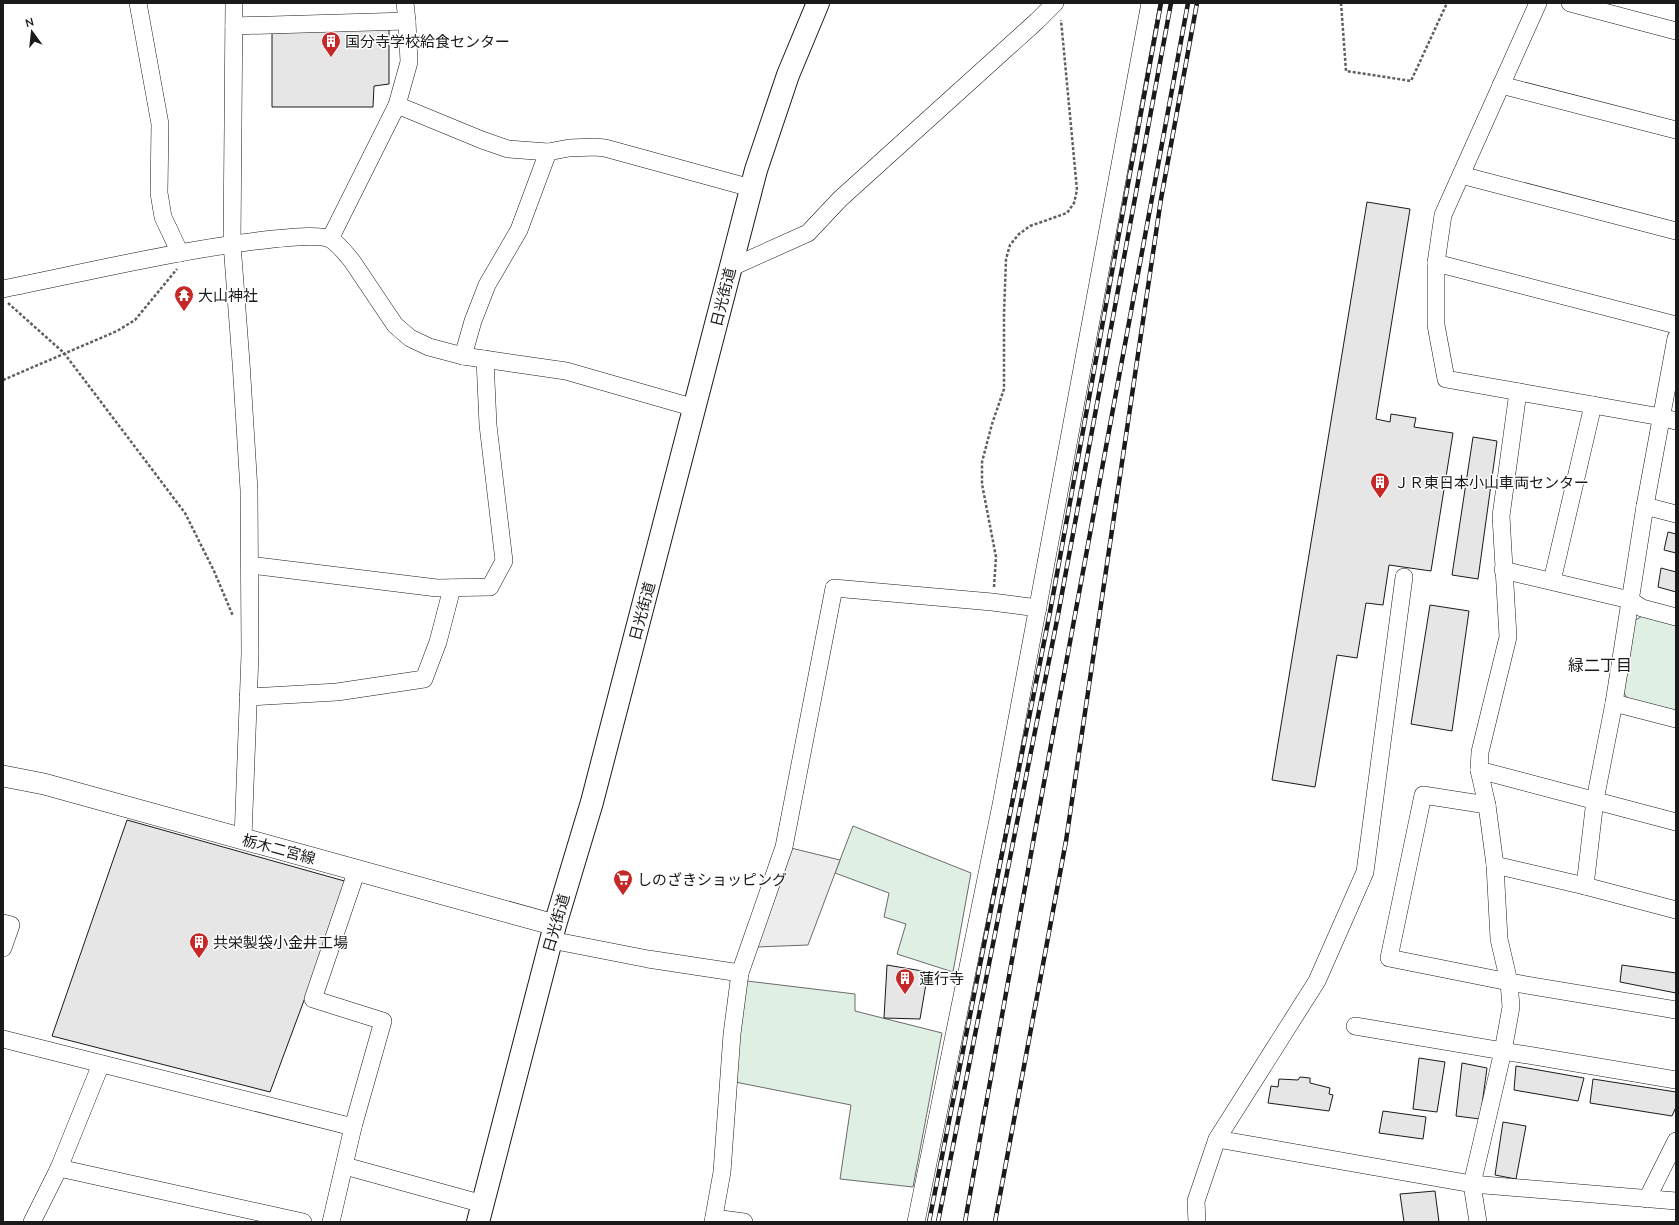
<svg xmlns="http://www.w3.org/2000/svg" width="1679" height="1225" font-family="Mulish,'Noto Sans JP',sans-serif">
  <style>
    .green { fill: #e0efe3; stroke: #6a6a6a }
    .parking { fill: #ededed; stroke: #6a6a6a }
    .building { fill: #e6e6e6; stroke: #1a1a1a }
    .lines { fill: none; stroke-linecap: round; stroke-linejoin: round }
    .minor-casing { stroke: #1a1a1a; stroke-width: 18 }
    .major-casing { stroke: #1a1a1a; stroke-width: 22 }
    .highway-casing { stroke: #1a1a1a; stroke-width: 24 }
    .path { stroke: #5f5f5f; stroke-width: 2.5; stroke-dasharray: 3 2; stroke-linecap: butt }
    .minor { stroke: #fff; stroke-width: 17 }
    .major { stroke: #fff; stroke-width: 21 }
    .highway { stroke: #fff; stroke-width: 22 }
    .rail-casing { stroke: #1a1a1a; stroke-width: 4.5 }
    .rail { stroke: #fff; stroke-width: 3; stroke-dasharray: 9; stroke-linecap: butt }
    .labels { text-anchor: middle; dominant-baseline: central; stroke-width: 3; stroke-linejoin: round; paint-order: stroke }
    .poi-label { font-size: 15px; fill: #1a1a1a; stroke: #fff; text-anchor: start }
    .street-label { font-size: 15px; fill: #1a1a1a; stroke: #fff }
    .neighbourhood-label { font-size: 16px; fill: #1a1a1a; stroke: #fff }
  </style>
  <rect width="100%" height="100%" fill="#fff"/>
  <g class="green">
    <path d="M1644,615L1676,623V712L1629,700L1622,691L1634,621Z"/>
    <path d="M853,826L971,873L953,972L897,954L906,924L884,917L889,893L835,873Z"/>
    <path d="M747,981L855,994V1011L942,1033L913,1187L840,1179L851,1105L735,1082L739,1034Z"/>
  </g>
  <path class="parking" d="M791,848L840,860L808,945L757,947Z"/>
  <g class="building">
    <path d="M389,29V84L374,86L373,107H272V33Z"/>
    <path d="M1367,202L1410,209L1376,419L1390,422L1391,414L1416,418L1414,427L1453,433L1431,571L1389,565L1383,605L1366,603L1357,658L1337,655L1315,787L1272,780Z"/>
    <path d="M1473,437L1497,441L1478,579L1452,575Z"/>
    <path d="M1668,532L1676,534V553L1664,550Z"/>
    <path d="M1661,568L1676,572V592L1658,587Z"/>
    <path d="M1430,605L1469,611L1452,731L1411,724Z"/>
    <path d="M127,820L348,882L270,1092L52,1036Z"/>
    <path d="M887,965L928,972L920,1019L884,1018Z"/>
    <path d="M1622,965L1676,973V993L1620,982Z"/>
    <path d="M1419,1058L1445,1062L1437,1112L1413,1109Z"/>
    <path d="M1462,1063L1487,1068L1480,1119L1456,1116Z"/>
    <path d="M1516,1066L1584,1078L1578,1101L1514,1090Z"/>
    <path d="M1300,1077L1310,1078V1083L1330,1088L1329,1094L1333,1095L1329,1111L1268,1103L1271,1086L1278,1087L1279,1079L1298,1080Z"/>
    <path d="M1593,1079L1676,1092V1107L1672,1116L1590,1103Z"/>
    <path d="M1383,1111L1426,1117L1423,1139L1379,1133Z"/>
    <path d="M1503,1122L1526,1126L1516,1179L1495,1175Z"/>
    <path d="M1435,1191L1439,1222H1404L1400,1194Z"/>
  </g>
  <g class="lines">
    <defs>
      <g id="minor">
        <path d="M138,3L160,124L159,193L163,217L180,253"/>
        <path d="M234,3L232,244L241,362L249,490L250,654L243,838"/>
        <path d="M1538,3L1443,215L1436,263V325L1446,379L1661,417L1676,421"/>
        <path d="M1570,3L1676,31"/>
        <path d="M234,26L407,21"/>
        <path d="M1501,85L1676,130"/>
        <path d="M397,105L409,62L407,21L405,3"/>
        <path d="M1461,175L1676,231"/>
        <path d="M330,239L397,105L482,140L508,149L548,152L569,148L595,147L605,148L751,188"/>
        <path d="M1436,263L1676,325"/>
        <path d="M730,268L808,233L840,199L1037,21L1055,3"/>
        <path d="M3,289C92,271 182,249 273,239C286,238 319,234 330,239C339,244 346,254 352,261L395,325L410,338L429,347L463,356L566,371L695,408"/>
        <path d="M463,356L473,321L487,285L519,230L548,152"/>
        <path d="M1645,506L1676,514"/>
        <path d="M250,565L437,588L490,587L504,561L488,425L485,359"/>
        <path d="M1503,570L1630,600L1642,608L1676,617"/>
        <path d="M1552,581L1593,405"/>
        <path d="M248,697L337,692L424,679L438,642L452,588"/>
        <path d="M1614,703L1676,719"/>
        <path d="M1479,770L1676,822"/>
        <path d="M1487,805L1423,795L1389,958L1509,982L1676,1010"/>
        <path d="M1495,865L1585,886L1676,910"/>
        <path d="M1585,886L1595,800L1614,703L1645,506L1676,338"/>
        <path d="M3,923L11,925L3,948"/>
        <path d="M551,940L648,959L740,973"/>
        <path d="M1355,1026L1676,1080"/>
        <path d="M3,1039L353,1127L331,1222"/>
        <path d="M353,1127L383,1021L313,999L357,870"/>
        <path d="M1217,1139L1472,1184L1676,1201"/>
        <path d="M345,1166L483,1204"/>
        <path d="M59,1168L303,1222"/>
        <path d="M1647,1199L1676,1141"/>
        <path d="M714,1218L744,1222"/>
        <path d="M32,1222L59,1168L101,1064"/>
        <path d="M713,1222L722,1172L732,1034L740,973L784,847L834,588L992,602L1038,608"/>
        <path d="M916,1222L1001,805L1150,3"/>
        <path d="M1197,1222L1196,1201L1217,1139L1317,981L1365,872L1404,577"/>
        <path d="M1478,1222L1472,1184L1503,1051L1511,1007L1509,982L1499,939L1495,865L1487,805L1479,770L1480,752L1508,637L1501,516L1518,392"/>
      </g>
      <path id="major" d="M3,776L44,784L555,925"/>
      <path id="highway" d="M478,1222L555,925L592,802L756,170L788,75L818,3"/>
    </defs>
    <use href="#minor" class="minor-casing"/>
    <use href="#major" class="major-casing"/>
    <use href="#highway" class="highway-casing"/>
    <g class="path">
      <path d="M1341,3L1346,71L1411,81L1447,3"/>
      <path d="M8,303L64,353L185,513L214,571L233,616"/>
      <path d="M3,380L117,331L135,320L177,269"/>
      <path d="M994,587L996,557L982,484V462L992,424L1004,389V314L1006,259L1010,245L1019,234L1030,226L1067,213L1074,203L1077,190L1061,20"/>
    </g>
    <use href="#minor" class="minor"/>
    <use href="#major" class="major"/>
    <use href="#highway" class="highway"/>
    <defs>
      <g id="rail">
        <path d="M929,1222L1050,612L1161,3"/>
        <path d="M938,1222L1058,615L1171,3"/>
        <path d="M965,1222L1034,837L1188,3"/>
        <path d="M995,1222L1066,841L1161,199L1197,3"/>
      </g>
    </defs>
    <use href="#rail" class="rail-casing"/>
    <use href="#rail" class="rail"/>
  </g>
  <defs>
    <symbol id="building-pin" viewBox="-11 -11 22 30"><path d="M0 17L-7.5 6A9.5 9.5 0 1 1 7.5 6Z" fill="#c62828" stroke="#fff"/><path d="M-4-6H4V6H1V3H-1V6H-4ZM-2.5-4.3h1.7v1.8h-1.7ZM.8-4.3h1.7v1.8H.8ZM-2.5-1h1.7V.8h-1.7ZM.8-1h1.7V.8H.8Z" fill="#fff"/></symbol>
    <symbol id="temple-pin" viewBox="-11 -11 22 30"><path d="M0 17L-7.5 6A9.5 9.5 0 1 1 7.5 6Z" fill="#c62828" stroke="#fff"/><path d="M0-6L5-2H3V0L6.5 2.5H4V6H1.5V3h-3V6H-4V2.5H-6.5L-3 0V-2H-5Z" fill="#fff"/></symbol>
    <symbol id="supermarket-pin" viewBox="-11 -11 22 30"><path d="M0 17L-7.5 6A9.5 9.5 0 1 1 7.5 6Z" fill="#c62828" stroke="#fff"/><path d="M-6-5.5h2.5l.6 2H6L4.5 2H-2.5L-4.4-4H-6ZM-1.5 3.2a1.3 1.3 0 1 0 .1 0ZM3 3.2a1.3 1.3 0 1 0 .1 0Z" fill="#fff"/></symbol>
  </defs>
  <g fill-rule="evenodd">
    <use href="#building-pin" x="320" y="30" width="22" height="30"/>
    <use href="#temple-pin" x="173" y="284" width="22" height="30"/>
    <use href="#building-pin" x="1369" y="471" width="22" height="30"/>
    <use href="#supermarket-pin" x="612" y="868" width="22" height="30"/>
    <use href="#building-pin" x="188" y="931" width="22" height="30"/>
    <use href="#building-pin" x="894" y="967" width="22" height="30"/>
  </g>
  <g class="labels">
    <g class="poi-label">
      <text x="345" y="41">国分寺学校給食センター</text>
      <text x="198" y="295">大山神社</text>
      <text x="1394" y="482">ＪＲ東日本小山車両センター</text>
      <text x="637" y="879">しのざきショッピング</text>
      <text x="213" y="942">共栄製袋小金井工場</text>
      <text x="919" y="978">蓮行寺</text>
    </g>
    <g class="street-label">
      <text transform="translate(723 297) rotate(-76)">日光街道</text>
      <text transform="translate(642 611) rotate(-75)">日光街道</text>
      <text transform="translate(279 849) rotate(15)">栃木二宮線</text>
      <text transform="translate(556 923) rotate(-74)">日光街道</text>
    </g>
    <g class="neighbourhood-label">
      <text x="1600" y="665">緑二丁目</text>
    </g>
  </g>
  <rect width="1679" height="1225" fill="none" stroke="#1a1a1a" stroke-width="8"/>
  <g transform="translate(32 32) rotate(345)" stroke="#ffffff" stroke-width="3" paint-order="stroke">
  <path d="M0-3L7 15L0 10L-7 15Z" fill="#1a1a1a"/>
  <text y="-6" font-size="11" font-weight="bold" text-anchor="middle" fill="#1a1a1a">N</text>
  </g>
</svg>
